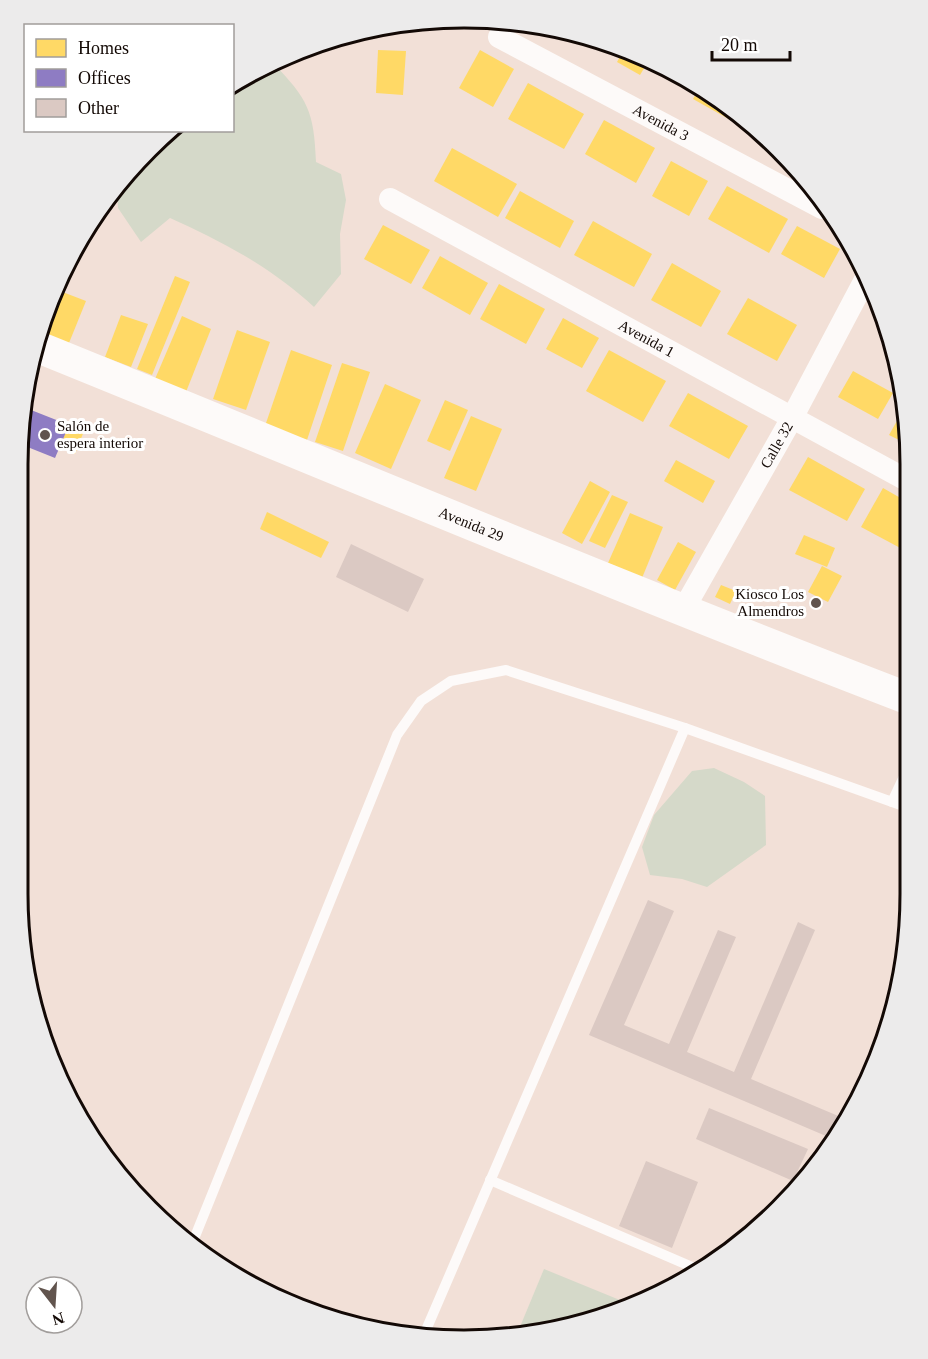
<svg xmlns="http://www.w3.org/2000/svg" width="928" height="1359" font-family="Georgia,serif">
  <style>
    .green { fill: #d5d9c9 }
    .homes { fill: #ffd966 }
    .offices { fill: #8e7cc3 }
    .building { fill: #dbc9c3 }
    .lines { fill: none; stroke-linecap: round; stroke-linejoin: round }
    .lane { stroke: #fdfaf9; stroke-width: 10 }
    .street { stroke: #fdfaf9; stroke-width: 22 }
    .secondary { stroke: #fdfaf9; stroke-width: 32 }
    .poi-dot { fill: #61544e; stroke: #fff; stroke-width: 2 }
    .labels { text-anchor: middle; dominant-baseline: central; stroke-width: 6; stroke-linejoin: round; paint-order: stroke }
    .street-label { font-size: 15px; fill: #130905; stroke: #fff }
    .poi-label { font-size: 15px; fill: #130905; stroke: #fff; text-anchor: start }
    .rim { fill: none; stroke: #130905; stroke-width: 3 }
  </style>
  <rect width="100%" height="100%" fill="#f2e0d7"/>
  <g class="green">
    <path d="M273,63C308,99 314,111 316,162L341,174L346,200L340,234L341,274L314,307C272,268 222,241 170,218L141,242L118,208L117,190L149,148L171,131L232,130L233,84Z"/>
    <path d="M714,768L744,782L765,796L766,845L707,887L682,879L650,875L642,847L654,815L692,771Z"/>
    <path d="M544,1269L632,1305L551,1332L517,1334Z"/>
  </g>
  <g class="homes">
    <path d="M468,18L489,20L488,25Z"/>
    <path d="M390,25L391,27L365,33V30Z"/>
    <path d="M624,49L649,60L640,75L617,62Z"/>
    <path d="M378,50L406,51L403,95L376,93Z"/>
    <path d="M480,50L514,69L493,107L459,88Z"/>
    <path d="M528,83L584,114L564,149L508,119Z"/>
    <path d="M700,87L738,114L734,122L693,99Z"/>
    <path d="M604,120L655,148L636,183L585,154Z"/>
    <path d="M750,125L769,140V141L747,130Z"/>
    <path d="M452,148L517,184L498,217L434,181Z"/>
    <path d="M671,161L708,181L689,216L652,196Z"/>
    <path d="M727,186L788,219L769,253L708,219Z"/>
    <path d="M520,191L574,221L560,248L505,218Z"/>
    <path d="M593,221L652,254L634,287L574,255Z"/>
    <path d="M383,225L430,250L411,284L364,259Z"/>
    <path d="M797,226L840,249L824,278L781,254Z"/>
    <path d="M440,256L488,283L470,315L422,288Z"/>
    <path d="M672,263L721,291L701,327L651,300Z"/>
    <path d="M175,276L190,282L152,375L137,369Z"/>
    <path d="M499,284L545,309L526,344L480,319Z"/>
    <path d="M60,291L86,301L69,343L43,333Z"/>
    <path d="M748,298L797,325L777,361L727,334Z"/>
    <path d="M121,315L148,324L131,367L105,357Z"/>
    <path d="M182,316L211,329L186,392L155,379Z"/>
    <path d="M563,318L599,338L582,368L546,349Z"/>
    <path d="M237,330L270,342L246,410L213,399Z"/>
    <path d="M291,350L332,365L307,440L265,426Z"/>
    <path d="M609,350L666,381L643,422L586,391Z"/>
    <path d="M342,363L370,372L343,451L315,442Z"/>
    <path d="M853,371L893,393L878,419L838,397Z"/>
    <path d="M385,384L421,400L391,469L355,453Z"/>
    <path d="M688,393L748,426L729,459L669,426Z"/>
    <path d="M445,400L468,410L450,451L427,441Z"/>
    <path d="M902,412L903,442L889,435Z"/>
    <path d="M471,416L502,429L476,491L444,478Z"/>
    <path d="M69,425L84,431L75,454L59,447Z"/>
    <path d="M808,457L865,489L847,521L789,490Z"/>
    <path d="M676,460L715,481L703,503L664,481Z"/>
    <path d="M590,481L610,492L582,544L562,533Z"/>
    <path d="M883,488L904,500V550L861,527Z"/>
    <path d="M612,495L628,502L605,548L589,541Z"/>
    <path d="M267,512L329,542L321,558L260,529Z"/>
    <path d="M630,513L663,527L642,578L608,563Z"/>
    <path d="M804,535L835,548L827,567L795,554Z"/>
    <path d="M678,542L696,552L675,590L657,580Z"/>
    <path d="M822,566L842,576L828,602L808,592Z"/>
    <path d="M721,585L736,591L730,604L715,597Z"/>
  </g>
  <path class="offices" d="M26,408L69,425L55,458L25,446Z"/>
  <g class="building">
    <path d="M351,544L424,579L408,612L336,577Z"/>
    <path d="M648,900L674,911L624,1025L669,1044L718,930L736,937L687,1052L734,1072L798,922L815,930L751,1079L843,1118L833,1139L589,1035Z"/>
    <path d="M709,1108L808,1149L793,1181L696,1139Z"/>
    <path d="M646,1161L698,1182L672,1248L619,1226Z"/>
  </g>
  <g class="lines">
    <g class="lane">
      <path d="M892,802L908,768"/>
      <path d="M490,1180L697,1269"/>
      <path d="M192,1244L397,735L421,701L451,681L506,670L685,728L909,808"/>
      <path d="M423,1337L685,728"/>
    </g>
    <g class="street">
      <path id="s1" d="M499,37L822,208"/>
      <path id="s2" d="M390,199L903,478"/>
      <path id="s3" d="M682,612L792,418L867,276"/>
    </g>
    <path class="secondary" id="s4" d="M38,347C327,464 615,586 907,698"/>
  </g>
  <g class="poi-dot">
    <circle cx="45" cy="435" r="6"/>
    <circle cx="816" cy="603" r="6"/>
  </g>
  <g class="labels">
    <g class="street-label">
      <text stroke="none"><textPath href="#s1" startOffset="183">Avenida 3</textPath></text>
      <text stroke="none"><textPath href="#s2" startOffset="292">Avenida 1</textPath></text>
      <text stroke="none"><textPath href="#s3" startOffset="192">Calle 32</textPath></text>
      <text stroke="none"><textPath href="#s4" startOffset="468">Avenida 29</textPath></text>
    </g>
    <g class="poi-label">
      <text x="57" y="426">Salón de<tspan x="57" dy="17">espera interior</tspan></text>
      <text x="804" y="594" text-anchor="end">Kiosco Los<tspan x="804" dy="17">Almendros</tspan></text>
    </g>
  </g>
  <path d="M0 0H928V1359H0ZM464 28H464A436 436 0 0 1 900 464V894A436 436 0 0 1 464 1330H464A436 436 0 0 1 28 894V464A436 436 0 0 1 464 28Z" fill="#ecebeb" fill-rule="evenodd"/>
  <path class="rim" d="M464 28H464A436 436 0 0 1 900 464V894A436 436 0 0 1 464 1330H464A436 436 0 0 1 28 894V464A436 436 0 0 1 464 28Z"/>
  <rect x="24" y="24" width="210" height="108" fill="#ffffff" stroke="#a19d9b" stroke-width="1.5"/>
  <rect x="36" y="39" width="30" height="18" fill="#ffd966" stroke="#a19d9b" stroke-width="1.5"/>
  <text x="78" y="54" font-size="18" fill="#130905">Homes</text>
  <rect x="36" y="69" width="30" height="18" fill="#8e7cc3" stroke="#a19d9b" stroke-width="1.5"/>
  <text x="78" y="84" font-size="18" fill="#130905">Offices</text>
  <rect x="36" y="99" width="30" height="18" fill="#dbc9c3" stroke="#a19d9b" stroke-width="1.5"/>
  <text x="78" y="114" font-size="18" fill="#130905">Other</text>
  <g transform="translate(54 1305) rotate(163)"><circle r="28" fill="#ffffff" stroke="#a19d9b" stroke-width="1.5"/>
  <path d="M0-4.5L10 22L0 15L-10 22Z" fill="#61544e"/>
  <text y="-9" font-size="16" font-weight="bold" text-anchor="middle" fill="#130905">N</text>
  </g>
  <path d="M712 51v9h78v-9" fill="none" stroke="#130905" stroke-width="3"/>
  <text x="721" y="51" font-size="18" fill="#130905" stroke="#ffffff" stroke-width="4.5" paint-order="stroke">20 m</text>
</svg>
